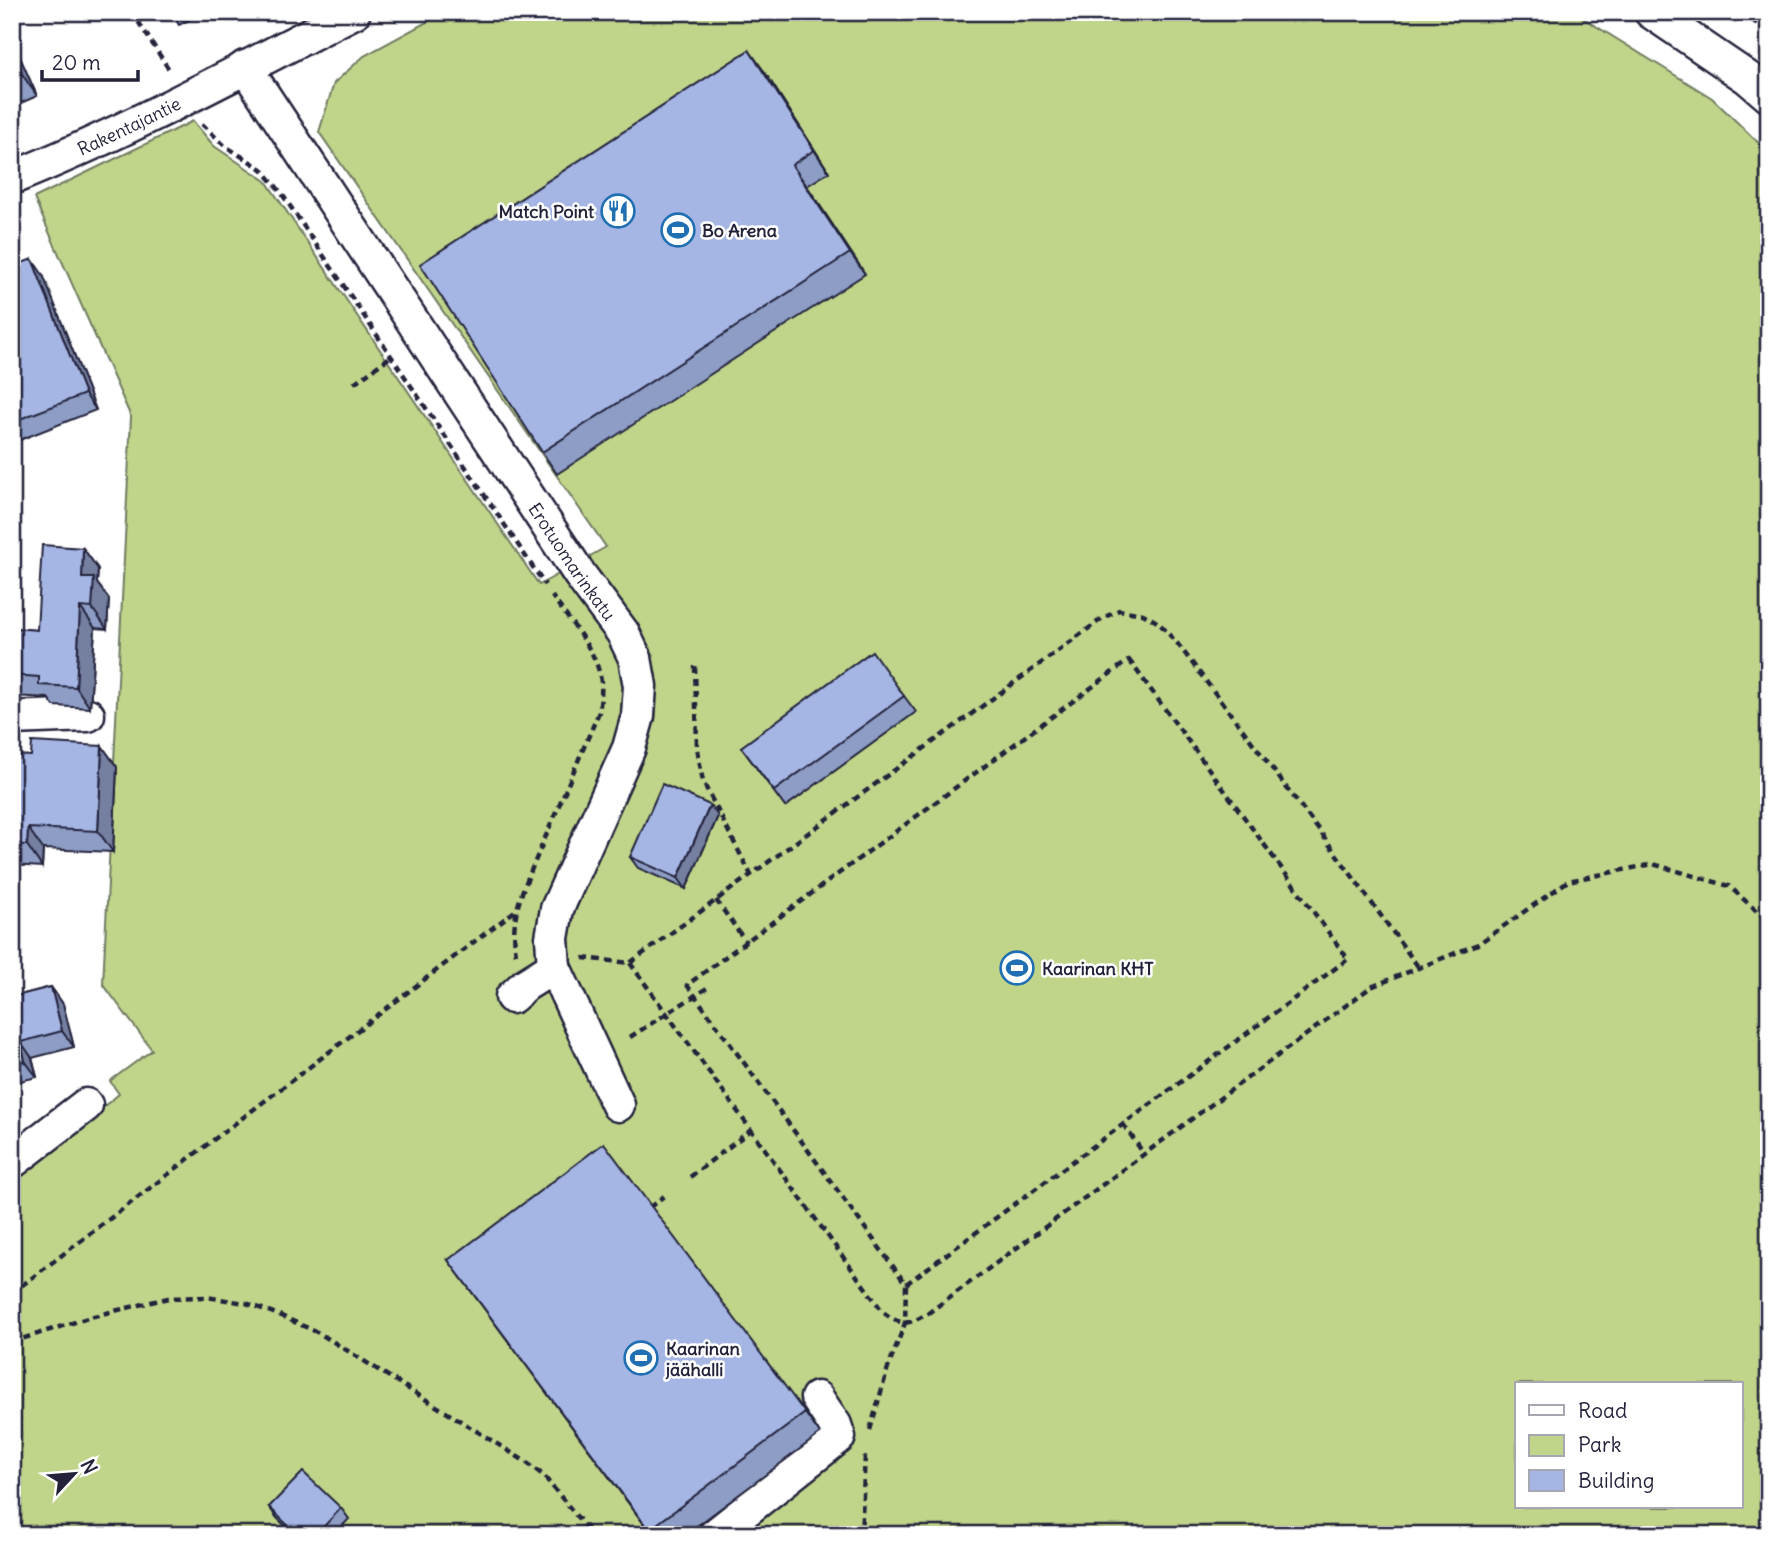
<svg xmlns="http://www.w3.org/2000/svg" width="1781" height="1547" font-family="Delius,sans-serif">
  <style>
    .green { fill: #c0d58a; stroke: #717c62; stroke-width: 2; fill-rule: evenodd }
    .lines { fill: none; stroke-linecap: round; stroke-linejoin: round }
    .minor-casing { stroke: #22223b; stroke-width: 37 }
    .path { stroke: #22223b; stroke-width: 4.5; stroke-dasharray: 7 5; stroke-linecap: butt }
    .minor { stroke: #fff; stroke-width: 32 }
    .wall { fill: #8e9dc5; stroke: #22223b; stroke-width: 2 }
    .shaded-wall { fill: #747fa0; stroke: #22223b; stroke-width: 2 }
    .building { fill: #a5b6e5; stroke: #22223b; stroke-width: 2 }
    .labels { text-anchor: middle; dominant-baseline: central; stroke-width: 5; stroke-linejoin: round; paint-order: stroke }
    .street-label { font-size: 18px; fill: #22223b; stroke: #fff }
    .poi-label { font-size: 18px; font-weight: bold; fill: #22223b; stroke: #fff; text-anchor: start }
  </style>
  <rect width="100%" height="100%" fill="#fff"/>
  <filter id="ink" filterUnits="userSpaceOnUse"><feTurbulence type="fractalNoise" baseFrequency=".0143" numOctaves="2"/><feDisplacementMap in="SourceGraphic" scale="14" xChannelSelector="R" yChannelSelector="G"/><feConvolveMatrix kernelMatrix="1 2 1 2 8 2 1 2 1" color-interpolation-filters="sRGB"/></filter>
  <g filter="url(#ink)">
    <path class="green" d="M445,12H1573L1712,98L1769,153V1535H12V1180L119,1094L110,1081L152,1050L103,984L131,417L34,198L193,121L214,146L266,181L539,585L606,547L319,132L334,83L364,56ZM1517,1384H1741V1507H1517Z"/>
    <g class="lines">
      <defs>
        <g id="minor">
          <path d="M1651,12L1748,78L1769,96"/>
          <path id="s1" d="M245,67L580,575L623,633L635,658L640,686L638,716L629,748L557,909L552,938L554,967L618,1105"/>
          <path id="s2" d="M12,178C129,131 242,69 354,12"/>
          <path d="M12,718L88,715"/>
          <path d="M512,997L525,985L554,967"/>
          <path d="M12,1162L86,1105"/>
          <path d="M715,1535L839,1437L835,1425L817,1398"/>
        </g>
      </defs>
      <use href="#minor" class="minor-casing"/>
      <g class="path">
        <path d="M132,12L170,71"/>
        <path d="M1742,12L1769,33"/>
        <path d="M202,124L225,146L262,169L280,191L545,585"/>
        <path d="M354,383L393,355"/>
        <path d="M1129,660L1348,959L906,1284L687,985Z"/>
        <path d="M695,666L697,747L703,782L751,875"/>
        <path d="M716,900L746,942"/>
        <path d="M516,954C512,928 515,912 524,887L599,712C601,698 603,685 599,672C594,648 566,617 552,596"/>
        <path d="M583,958L630,963L1103,618L1119,610L1143,614L1159,623L1177,643L1321,833L1419,968"/>
        <path d="M630,963L883,1312C901,1326 908,1325 927,1314L1371,987L1478,944L1568,881L1653,864L1729,886L1769,922"/>
        <path d="M630,1037L707,988"/>
        <path d="M1123,1124L1144,1154"/>
        <path d="M690,1177L751,1130"/>
        <path d="M650,1207L664,1196"/>
        <path d="M12,1293L516,910"/>
        <path d="M12,1342L94,1316L168,1298L206,1297L246,1303L279,1315L319,1333L523,1460L543,1475L592,1535"/>
        <path d="M870,1430L888,1368L905,1323L906,1284"/>
        <path d="M861,1535L865,1455"/>
      </g>
      <use href="#minor" class="minor"/>
    </g>
    <g class="wall">
      <path d="M171,12H205L179,25Z"/>
      <path d="M12,41L37,96L12,107Z"/>
      <path d="M764,71L829,172L807,186L865,274L557,474L542,452Z"/>
      <path d="M12,267L43,275L96,410L12,443Z"/>
      <path d="M83,548L98,569L97,583L109,599L107,629L95,628L90,708L54,706L48,698L13,696L12,707V611L16,617L15,628L37,630Z"/>
      <path d="M904,696L916,712L785,807L741,747Z"/>
      <path d="M102,746L117,767L113,852L43,849L42,867L12,865V755L31,756Z"/>
      <path d="M710,805L718,816L686,889L638,868L630,857Z"/>
      <path d="M51,987L63,1004L74,1047L32,1058L37,1077L12,1083V997Z"/>
      <path d="M448,1260L805,1413L820,1434L685,1535H652Z"/>
      <path d="M269,1507L341,1508L349,1519L334,1535H295L277,1518Z"/>
    </g>
    <g class="shaded-wall">
      <path d="M12,41L14,43L37,96L22,74L12,52Z"/>
      <path d="M749,50L764,71L829,172L814,150Z"/>
      <path d="M792,165L807,186L865,274L850,253Z"/>
      <path d="M32,259L43,275L96,410L85,394Z"/>
      <path d="M83,548L98,569L97,583L109,599L107,629L92,608L82,578Z"/>
      <path d="M80,607L95,628L90,708L76,687Z"/>
      <path d="M12,611L16,617L14,648L12,646Z"/>
      <path d="M102,746L117,767L113,852L98,831Z"/>
      <path d="M710,805L718,816L686,889L678,878Z"/>
      <path d="M28,828L43,849L42,867L27,845Z"/>
      <path d="M51,987L63,1004L74,1047L62,1031Z"/>
      <path d="M21,1042L32,1058L37,1077L25,1061Z"/>
    </g>
    <g class="building">
      <path d="M749,50L814,150L792,165L850,253L542,452L420,264Z"/>
      <path d="M12,52L22,74L12,79Z"/>
      <path d="M32,259L85,394L12,422V267Z"/>
      <path d="M42,545L83,548L82,578H94L92,608L80,607L76,687L39,685V677L12,675V628L37,630Z"/>
      <path d="M872,651L904,696L774,791L741,747Z"/>
      <path d="M32,742L102,746L98,831L28,828L27,845H12V755L31,756Z"/>
      <path d="M662,784L710,805L678,878L630,857Z"/>
      <path d="M51,987L62,1031L21,1042L25,1061L12,1064V997Z"/>
      <path d="M604,1143L805,1413L649,1530L448,1260Z"/>
      <path d="M303,1472L341,1508L316,1535H298L269,1507Z"/>
    </g>
  </g>
  <defs>
    <symbol id="restaurant-ring" viewBox="-11 -11 22 22"><circle r="9.5" fill="#fff" stroke="#1f6fb2" stroke-width="1.5"/><path d="M-5-6h1v4h1v-4h1v4h1v-4h1v5L-1.5 .5V6h-2V.5L-5-1ZM5-6V6H3V1.5H1.5Q1.5-4 5-6Z" fill="#1f6fb2"/></symbol>
    <symbol id="stadium-ring" viewBox="-11 -11 22 22"><circle r="9.5" fill="#fff" stroke="#1f6fb2" stroke-width="1.5"/><path d="M0-5a6.5 5 0 1 0 0 10a6.5 5 0 1 0 0-10ZM-3.5-1.8h7v3.6h-7Z" fill="#1f6fb2"/></symbol>
  </defs>
  <g fill-rule="evenodd">
    <use href="#restaurant-ring" x="599" y="192" width="38" height="38"/>
    <use href="#stadium-ring" x="659" y="211" width="38" height="38"/>
    <use href="#stadium-ring" x="998" y="949" width="38" height="38"/>
    <use href="#stadium-ring" x="622" y="1339" width="38" height="38"/>
  </g>
  <g class="labels">
    <g class="street-label">
      <text stroke="none"><textPath href="#s2" startOffset="128">Rakentajantie</textPath></text>
      <text stroke="none"><textPath href="#s1" startOffset="593">Erotuomarinkatu</textPath></text>
    </g>
    <g class="poi-label">
      <text x="594" y="211" text-anchor="end">Match Point</text>
      <text x="702" y="230">Bo Arena</text>
      <text x="1042" y="968">Kaarinan KHT</text>
      <text x="666" y="1348">Kaarinan<tspan x="666" dy="21">jäähalli</tspan></text>
    </g>
  </g>
  <rect width="1781" height="1547" fill="none" stroke="#fff" stroke-width="42"/>
  <rect x="21" y="21" width="1739" height="1505" fill="none" stroke="#22223b" stroke-width="2.5" filter="url(#ink)"/>
  <rect x="1515" y="1382" width="228" height="126" fill="#ffffff" stroke="#a7a7b1" stroke-width="2"/>
  <rect x="1529" y="1405" width="35" height="10" fill="#ffffff" stroke="#a7a7b1" stroke-width="2"/>
  <text x="1578" y="1418" font-size="21" fill="#22223b">Road</text>
  <rect x="1529" y="1435" width="35" height="21" fill="#c0d58a" stroke="#a7a7b1" stroke-width="2"/>
  <text x="1578" y="1452" font-size="21" fill="#22223b">Park</text>
  <rect x="1529" y="1470" width="35" height="21" fill="#a5b6e5" stroke="#a7a7b1" stroke-width="2"/>
  <text x="1578" y="1488" font-size="21" fill="#22223b">Building</text>
  <g transform="translate(74 1474) rotate(64)" stroke="#ffffff" stroke-width="5" paint-order="stroke">
  <path d="M0-5L12 26L0 18L-12 26Z" fill="#22223b"/>
  <text y="-10" font-size="19" font-weight="bold" text-anchor="middle" fill="#22223b">N</text>
  </g>
  <path d="M42 70v10h96v-10" fill="none" stroke="#22223b" stroke-width="3.5"/>
  <text x="52" y="70" font-size="21" fill="#22223b" stroke="#ffffff" stroke-width="5" paint-order="stroke">20 m</text>
</svg>
